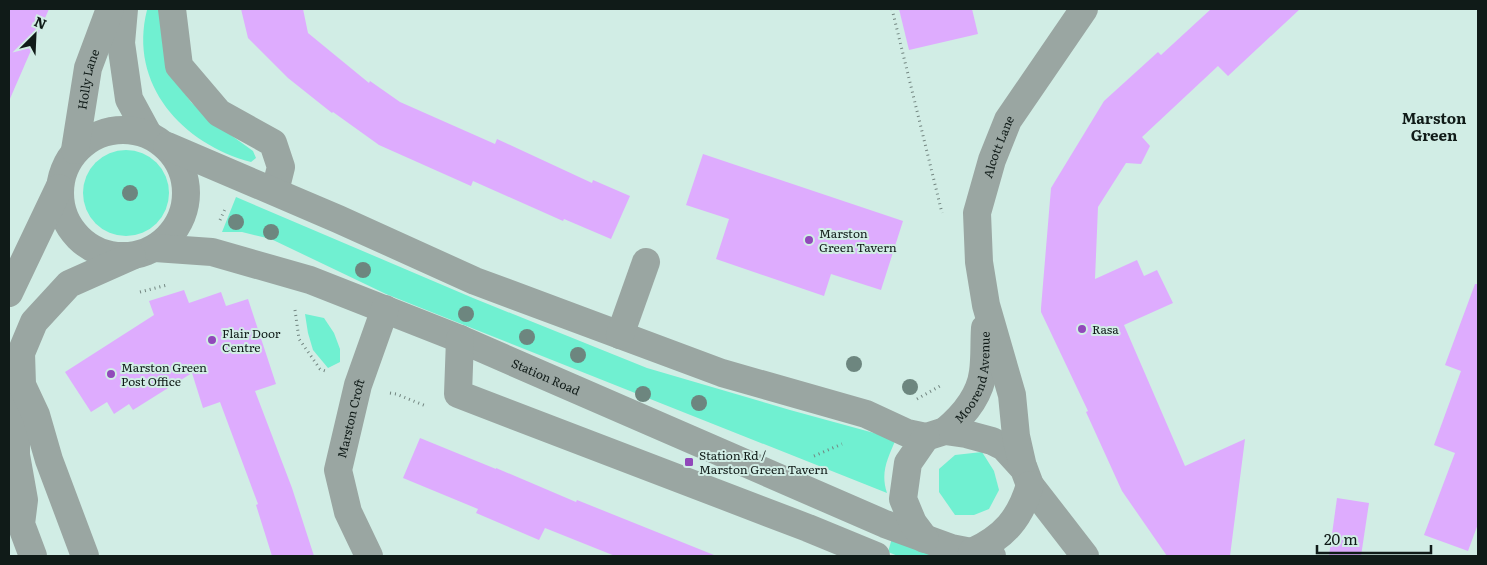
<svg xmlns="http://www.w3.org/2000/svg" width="1487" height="565" font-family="Literata,serif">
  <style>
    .green { fill: #70f0d1 }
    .building { fill: #deacfe }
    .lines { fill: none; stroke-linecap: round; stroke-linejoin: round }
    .path { stroke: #738681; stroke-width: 3; stroke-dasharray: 1 4; stroke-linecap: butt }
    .minor { stroke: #9aa6a2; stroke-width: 28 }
    .tree { fill: #6d867f }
    .poi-dot { fill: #9148ba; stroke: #d1ede5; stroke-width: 2 }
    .labels { text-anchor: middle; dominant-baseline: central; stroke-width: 4; stroke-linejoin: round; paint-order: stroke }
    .street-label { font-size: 12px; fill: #101b18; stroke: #d1ede5 }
    .poi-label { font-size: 12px; fill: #101b18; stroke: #d1ede5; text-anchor: start }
    .quarter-label { font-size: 15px; font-weight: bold; fill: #101b18; stroke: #d1ede5 }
  </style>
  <rect width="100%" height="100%" fill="#d1ede5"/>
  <g class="green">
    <path d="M152,9H158L165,15L174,79L191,102L210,120L253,151L256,158L251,162C183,144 128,85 147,10Z"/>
    <circle cx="126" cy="193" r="43"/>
    <path d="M236,197L473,298L647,368L790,410L896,439C888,458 880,472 887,493L386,294L271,239L242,232H222Z"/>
    <path d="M305,314L324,318L334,333L340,349V362L328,368L313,350L308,333Z"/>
    <path d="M982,452L994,471L999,490L989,509L974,515H955L939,492V469L955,455Z"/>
    <path d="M892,538L938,556H898L888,552Z"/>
  </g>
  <g class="building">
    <path d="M9,9H49L9,101Z"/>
    <path d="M241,9H303L308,33L369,83L370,81L400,102L495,144L497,139L592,183L593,180L630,196L611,239L564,219L563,221L473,181L471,186L379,145L333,112L332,113L288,78L248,38Z"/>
    <path d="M899,9H972L978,34L909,50Z"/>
    <path d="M1211,9H1300L1228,76L1218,66L1142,137L1150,146L1141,164L1126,163L1098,207L1095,279L1137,260L1144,276L1157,270L1173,303L1124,325L1185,466L1245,439L1230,556H1167L1122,491L1086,412L1088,411L1041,312V308L1051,188L1104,101L1158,52L1161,55Z"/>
    <path d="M703,154L903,221L881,290L831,274L824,296L716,259L729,219L686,205Z"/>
    <path d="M1475,284H1478V524L1468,551L1424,535L1455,453L1434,445L1461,371L1445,365Z"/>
    <path d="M184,290L189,303L221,292L226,306L248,299L276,384L255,391L292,488L314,556H272L256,505L258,504L220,402L203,408L192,373L133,410L129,404L114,414L107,402L91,412L65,372L154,315L149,301Z"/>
    <path d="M420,438L496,469V468L576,502L577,500L714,555V556H615L545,528L539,540L476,513L478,509L403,478Z"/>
    <path d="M1337,498L1369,503L1361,556H1329Z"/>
  </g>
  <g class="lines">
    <g class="path">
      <path d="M892,9L942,213"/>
      <path d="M220,220L226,207"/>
      <path d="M140,292L167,285"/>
      <path d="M295,310L299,339L320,369L328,372"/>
      <path d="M390,393L396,394L426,406"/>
      <path d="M917,399L940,386"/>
      <path d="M814,456L842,444"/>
    </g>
    <g class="minor">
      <path d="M124,9L121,43L129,99L148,134"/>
      <path d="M172,9L179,66L219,113L273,143L281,167L275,191"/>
      <circle cx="123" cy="193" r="63"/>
      <path d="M167,146L338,219L475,281L722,373L866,414L907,433L926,437L945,431L966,434L992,441L1004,447L1024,469L1030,485L1085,556"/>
      <path id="s1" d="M75,150L88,68L110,9"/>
      <path id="s2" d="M155,248L212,252L310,280L460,339L885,524L951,548L992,556"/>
      <path d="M9,293L59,188"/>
      <path d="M620,335L646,262"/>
      <path d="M460,339L458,394L808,528L876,556"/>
      <path d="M22,385L16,419V455L24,500L21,524L33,556"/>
      <path id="s3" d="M945,431C963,416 980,396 983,372C985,358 984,343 985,328"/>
      <path id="s4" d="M1023,467L1016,436L1012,395L986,305L979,262L977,213L992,160L1008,120L1084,9"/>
      <path d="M925,539L913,523L903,499L908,463L926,437"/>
      <path d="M972,552C1004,537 1020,519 1030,485"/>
      <path d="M85,556L49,460L36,415L22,385L21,353L34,322L69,284L132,256"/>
      <path id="s5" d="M369,556L348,512L338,470L358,385L385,309"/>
    </g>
  </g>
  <g class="tree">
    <circle cx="130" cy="193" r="8"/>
    <circle cx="236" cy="222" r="8"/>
    <circle cx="271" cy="232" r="8"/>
    <circle cx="363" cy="270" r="8"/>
    <circle cx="466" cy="314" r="8"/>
    <circle cx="527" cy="337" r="8"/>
    <circle cx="578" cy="355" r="8"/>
    <circle cx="854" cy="364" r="8"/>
    <circle cx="910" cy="387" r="8"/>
    <circle cx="643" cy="394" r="8"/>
    <circle cx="699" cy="403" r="8"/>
  </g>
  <g class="poi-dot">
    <circle cx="809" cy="240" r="5"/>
    <circle cx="1082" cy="329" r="5"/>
    <circle cx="212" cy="340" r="5"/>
    <circle cx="111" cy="374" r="5"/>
    <rect x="684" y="457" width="10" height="10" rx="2.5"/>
  </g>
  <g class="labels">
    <g class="street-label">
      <text stroke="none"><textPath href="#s1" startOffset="72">Holly Lane</textPath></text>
      <text stroke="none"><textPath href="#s4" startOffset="329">Alcott Lane</textPath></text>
      <text stroke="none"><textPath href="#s2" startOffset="414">Station Road</textPath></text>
      <text stroke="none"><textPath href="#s3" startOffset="64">Moorend Avenue</textPath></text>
      <text stroke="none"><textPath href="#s5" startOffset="145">Marston Croft</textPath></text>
    </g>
    <g class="poi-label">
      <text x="819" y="233">Marston<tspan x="819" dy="14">Green Tavern</tspan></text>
      <text x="1092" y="329">Rasa</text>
      <text x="222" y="333">Flair Door<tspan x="222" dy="14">Centre</tspan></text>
      <text x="121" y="367">Marston Green<tspan x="121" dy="14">Post Office</tspan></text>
      <text x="699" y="455">Station Rd /<tspan x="699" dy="14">Marston Green Tavern</tspan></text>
    </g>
    <g class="quarter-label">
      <text x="1434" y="117">Marston<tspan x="1434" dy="17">Green</tspan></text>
    </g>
  </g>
  <rect width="1487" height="565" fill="none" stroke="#101b18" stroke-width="20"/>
  <g transform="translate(35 35) rotate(24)" stroke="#d1ede5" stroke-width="4" paint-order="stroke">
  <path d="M0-4L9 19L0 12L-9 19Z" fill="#101b18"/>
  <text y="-8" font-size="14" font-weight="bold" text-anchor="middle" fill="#101b18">N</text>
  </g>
  <path d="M1317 545v8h114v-8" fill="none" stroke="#101b18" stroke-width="2.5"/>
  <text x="1324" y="545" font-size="15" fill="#101b18" stroke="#d1ede5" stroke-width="4" paint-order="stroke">20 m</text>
</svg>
